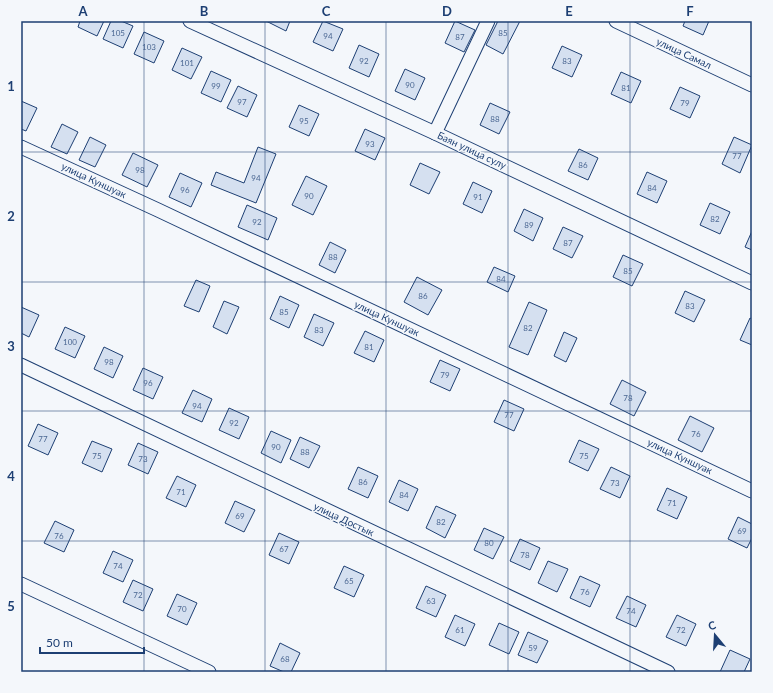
<svg xmlns="http://www.w3.org/2000/svg" width="773" height="693" font-family="Lato,sans-serif">
  <style>
    .building { fill: #d5e0f0; stroke: #1d3f73 }
    .lines { fill: none; stroke-linecap: round; stroke-linejoin: round }
    .street-casing { stroke: #1d3f73; stroke-width: 15 }
    .street { stroke: #f4f7fb; stroke-width: 13 }
    .grid { fill: none; stroke: #1d3f73; stroke-width: 1; stroke-opacity: 0.55 }
    .labels { text-anchor: middle; dominant-baseline: central; stroke-width: 3; stroke-linejoin: round; paint-order: stroke }
    .number-label { font-size: 8px; fill: #4b6792 }
    .street-label { font-size: 10px; fill: #1d3f73; stroke: #f4f7fb }
    .neatline { fill: none; stroke: #1d3f73; stroke-width: 1.5 }
    .grid-label { font-size: 13px; text-anchor: middle; font-weight: bold; fill: #1d3f73 }
  </style>
  <rect width="100%" height="100%" fill="#f4f7fb"/>
  <g class="building">
    <path d="M80,21H104L97,36L78,27Z"/>
    <path d="M111,21H121L133,26L123,48L103,39Z"/>
    <path d="M266,21H290L286,31Z"/>
    <path d="M323,21L343,29L333,51L313,42Z"/>
    <path d="M455,21L475,30L464,52L445,43Z"/>
    <path d="M498,21H520L503,54L486,45Z"/>
    <path d="M685,21H709L703,35L683,26Z"/>
    <path d="M144,32L164,41L154,63L134,54Z"/>
    <path d="M359,45L379,54L369,77L349,68Z"/>
    <path d="M562,46L582,55L572,77L552,68Z"/>
    <path d="M182,48L202,57L191,79L172,70Z"/>
    <path d="M405,69L425,78L415,100L395,91Z"/>
    <path d="M211,71L231,80L221,102L201,93Z"/>
    <path d="M621,72L641,81L631,103L611,94Z"/>
    <path d="M238,86L257,95L247,117L227,108Z"/>
    <path d="M680,87L700,96L690,118L670,109Z"/>
    <path d="M21,101L37,108L26,131L21,129Z"/>
    <path d="M490,103L510,112L499,134L480,125Z"/>
    <path d="M299,105L319,114L309,136L289,127Z"/>
    <path d="M62,124L78,132L67,154L51,147Z"/>
    <path d="M365,129L385,138L375,160L355,151Z"/>
    <path d="M90,137L106,145L95,167L79,160Z"/>
    <path d="M734,137L752,145L740,173L722,164Z"/>
    <path d="M258,147L276,154L256,203L211,185L216,172L244,183Z"/>
    <path d="M579,149L598,158L588,180L568,171Z"/>
    <path d="M133,153L158,165L147,187L122,175Z"/>
    <path d="M420,163L440,172L429,194L410,185Z"/>
    <path d="M647,172L667,181L657,203L637,194Z"/>
    <path d="M180,173L202,183L191,207L169,197Z"/>
    <path d="M306,176L327,186L313,215L292,205Z"/>
    <path d="M473,182L492,191L482,213L463,204Z"/>
    <path d="M710,203L730,212L720,234L700,225Z"/>
    <path d="M247,205L277,218L268,240L238,227Z"/>
    <path d="M524,209L543,218L533,241L514,231Z"/>
    <path d="M563,227L583,236L572,258L553,249Z"/>
    <path d="M752,231V250L745,247Z"/>
    <path d="M330,242L346,250L335,273L319,265Z"/>
    <path d="M623,255L643,264L632,286L613,277Z"/>
    <path d="M494,267L515,276L508,292L487,282Z"/>
    <path d="M417,277L442,290L428,315L404,302Z"/>
    <path d="M196,280L210,286L199,312L184,306Z"/>
    <path d="M685,291L705,300L694,322L675,313Z"/>
    <path d="M280,296L299,305L289,328L270,319Z"/>
    <path d="M224,301L239,307L227,334L213,327Z"/>
    <path d="M529,302L547,310L528,355L509,347Z"/>
    <path d="M21,307L39,315L29,337L21,333Z"/>
    <path d="M314,314L334,323L323,346L304,337Z"/>
    <path d="M750,318L752,319V345L740,340Z"/>
    <path d="M65,327L85,336L75,358L55,349Z"/>
    <path d="M365,331L384,340L374,362L354,353Z"/>
    <path d="M564,332L577,338L566,362L554,356Z"/>
    <path d="M104,347L123,356L113,378L94,369Z"/>
    <path d="M440,360L460,369L450,391L430,382Z"/>
    <path d="M143,368L163,377L153,399L133,390Z"/>
    <path d="M622,380L646,392L634,416L610,404Z"/>
    <path d="M193,390L212,399L202,422L182,413Z"/>
    <path d="M504,400L524,409L514,431L494,422Z"/>
    <path d="M229,408L249,417L239,439L219,430Z"/>
    <path d="M690,416L714,428L702,452L678,440Z"/>
    <path d="M38,424L58,433L48,455L28,446Z"/>
    <path d="M271,431L291,440L281,463L261,453Z"/>
    <path d="M300,437L320,446L309,468L290,459Z"/>
    <path d="M579,440L599,449L588,471L569,462Z"/>
    <path d="M92,441L112,449L102,472L82,463Z"/>
    <path d="M138,443L158,452L148,474L128,465Z"/>
    <path d="M358,467L378,476L368,498L348,489Z"/>
    <path d="M611,467L630,476L620,498L600,489Z"/>
    <path d="M177,476L196,485L186,507L166,498Z"/>
    <path d="M399,480L418,489L408,511L389,502Z"/>
    <path d="M667,488L687,497L677,519L657,510Z"/>
    <path d="M235,501L255,510L244,532L225,523Z"/>
    <path d="M436,506L456,515L445,538L426,528Z"/>
    <path d="M738,517L752,524V538L747,548L728,539Z"/>
    <path d="M55,521L74,530L64,552L44,543Z"/>
    <path d="M484,528L504,537L493,559L474,550Z"/>
    <path d="M279,533L299,542L289,564L269,555Z"/>
    <path d="M520,539L540,548L530,570L510,561Z"/>
    <path d="M113,551L133,560L123,582L103,573Z"/>
    <path d="M548,561L568,569L557,592L538,583Z"/>
    <path d="M344,566L364,575L354,597L334,588Z"/>
    <path d="M580,576L600,585L590,607L570,598Z"/>
    <path d="M133,580L153,589L143,611L123,602Z"/>
    <path d="M426,586L446,595L436,617L416,608Z"/>
    <path d="M177,594L197,603L187,625L167,616Z"/>
    <path d="M627,596L646,605L636,627L616,618Z"/>
    <path d="M455,615L475,624L465,646L445,637Z"/>
    <path d="M677,615L696,624L686,646L666,637Z"/>
    <path d="M499,623L519,632L509,654L489,645Z"/>
    <path d="M528,632L548,641L537,663L518,655Z"/>
    <path d="M280,643L300,653L291,672H284L270,666Z"/>
    <path d="M730,650L750,659L744,672H720Z"/>
  </g>
  <g class="lines">
    <defs>
      <g id="street">
        <path d="M190,21L435,133L752,283"/>
        <path d="M616,21L752,85"/>
        <path d="M435,133L488,21"/>
        <path d="M21,147L158,210L752,491"/>
        <path d="M21,365L668,672"/>
        <path d="M21,584L209,672"/>
      </g>
    </defs>
    <use href="#street" class="street-casing"/>
    <use href="#street" class="street"/>
  </g>
  <path class="grid" d="M144,21V672M265,21V672M386,21V672M508,21V672M630,21V672M21,152H752M21,282H752M21,411H752M21,541H752"/>
  <g class="labels">
    <g class="number-label">
      <text x="118" y="33">105</text>
      <text x="503" y="33">85</text>
      <text x="328" y="36">94</text>
      <text x="460" y="37">87</text>
      <text x="149" y="47">103</text>
      <text x="364" y="61">92</text>
      <text x="567" y="61">83</text>
      <text x="187" y="63">101</text>
      <text x="410" y="85">90</text>
      <text x="216" y="86">99</text>
      <text x="626" y="88">81</text>
      <text x="242" y="102">97</text>
      <text x="685" y="103">79</text>
      <text x="495" y="119">88</text>
      <text x="304" y="121">95</text>
      <text x="370" y="144">93</text>
      <text x="737" y="156">77</text>
      <text x="583" y="165">86</text>
      <text x="140" y="170">98</text>
      <text x="256" y="178">94</text>
      <text x="652" y="188">84</text>
      <text x="185" y="190">96</text>
      <text x="309" y="196">90</text>
      <text x="478" y="197">91</text>
      <text x="715" y="219">82</text>
      <text x="257" y="222">92</text>
      <text x="529" y="225">89</text>
      <text x="568" y="243">87</text>
      <text x="333" y="257">88</text>
      <text x="628" y="271">85</text>
      <text x="501" y="279">84</text>
      <text x="423" y="296">86</text>
      <text x="690" y="306">83</text>
      <text x="284" y="312">85</text>
      <text x="528" y="328">82</text>
      <text x="319" y="330">83</text>
      <text x="70" y="342">100</text>
      <text x="369" y="347">81</text>
      <text x="109" y="362">98</text>
      <text x="445" y="375">79</text>
      <text x="148" y="383">96</text>
      <text x="628" y="398">78</text>
      <text x="197" y="406">94</text>
      <text x="509" y="415">77</text>
      <text x="234" y="423">92</text>
      <text x="696" y="434">76</text>
      <text x="43" y="439">77</text>
      <text x="276" y="447">90</text>
      <text x="305" y="452">88</text>
      <text x="97" y="456">75</text>
      <text x="584" y="456">75</text>
      <text x="143" y="459">73</text>
      <text x="363" y="482">86</text>
      <text x="615" y="483">73</text>
      <text x="181" y="492">71</text>
      <text x="404" y="495">84</text>
      <text x="672" y="503">71</text>
      <text x="240" y="516">69</text>
      <text x="441" y="522">82</text>
      <text x="742" y="531">69</text>
      <text x="59" y="536">76</text>
      <text x="489" y="543">80</text>
      <text x="284" y="549">67</text>
      <text x="525" y="555">78</text>
      <text x="118" y="566">74</text>
      <text x="349" y="581">65</text>
      <text x="585" y="592">76</text>
      <text x="138" y="595">72</text>
      <text x="431" y="601">63</text>
      <text x="182" y="609">70</text>
      <text x="631" y="611">74</text>
      <text x="460" y="630">61</text>
      <text x="681" y="630">72</text>
      <text x="533" y="648">59</text>
      <text x="285" y="659">68</text>
    </g>
    <g class="street-label">
      <text transform="translate(684 53) rotate(25)">улица Самал</text>
      <text transform="translate(472 150) rotate(25)">Баян улица сулу</text>
      <text transform="translate(94 180) rotate(25)">улица Куншуак</text>
      <text transform="translate(387 318) rotate(25)">улица Куншуак</text>
      <text transform="translate(680 456) rotate(25)">улица Куншуак</text>
      <text transform="translate(344 519) rotate(25)">улица Достык</text>
    </g>
  </g>
  <rect width="773" height="693" fill="none" stroke="#f4f7fb" stroke-width="44"/>
  <g transform="translate(715 635) rotate(342)" stroke="#f4f7fb" stroke-width="3" paint-order="stroke">
  <path d="M0-3L7 15L0 10L-7 15Z" fill="#1d3f73"/>
  <text y="-6" font-size="11" font-weight="bold" text-anchor="middle" fill="#1d3f73">С</text>
  </g>
  <path d="M40 647v6h104v-6" fill="none" stroke="#1d3f73" stroke-width="2"/>
  <text x="46" y="647" font-size="12" fill="#1d3f73" stroke="#f4f7fb" stroke-width="3" paint-order="stroke">50 m</text>
  <rect x="22" y="22" width="729" height="649" class="neatline"/>
  <g class="grid-label">
    <text x="83" y="16">A</text>
    <text x="204" y="16">B</text>
    <text x="326" y="16">C</text>
    <text x="447" y="16">D</text>
    <text x="569" y="16">E</text>
    <text x="690" y="16">F</text>
    <text x="11" y="91">1</text>
    <text x="11" y="221">2</text>
    <text x="11" y="351">3</text>
    <text x="11" y="481">4</text>
    <text x="11" y="611">5</text>
  </g>
</svg>
